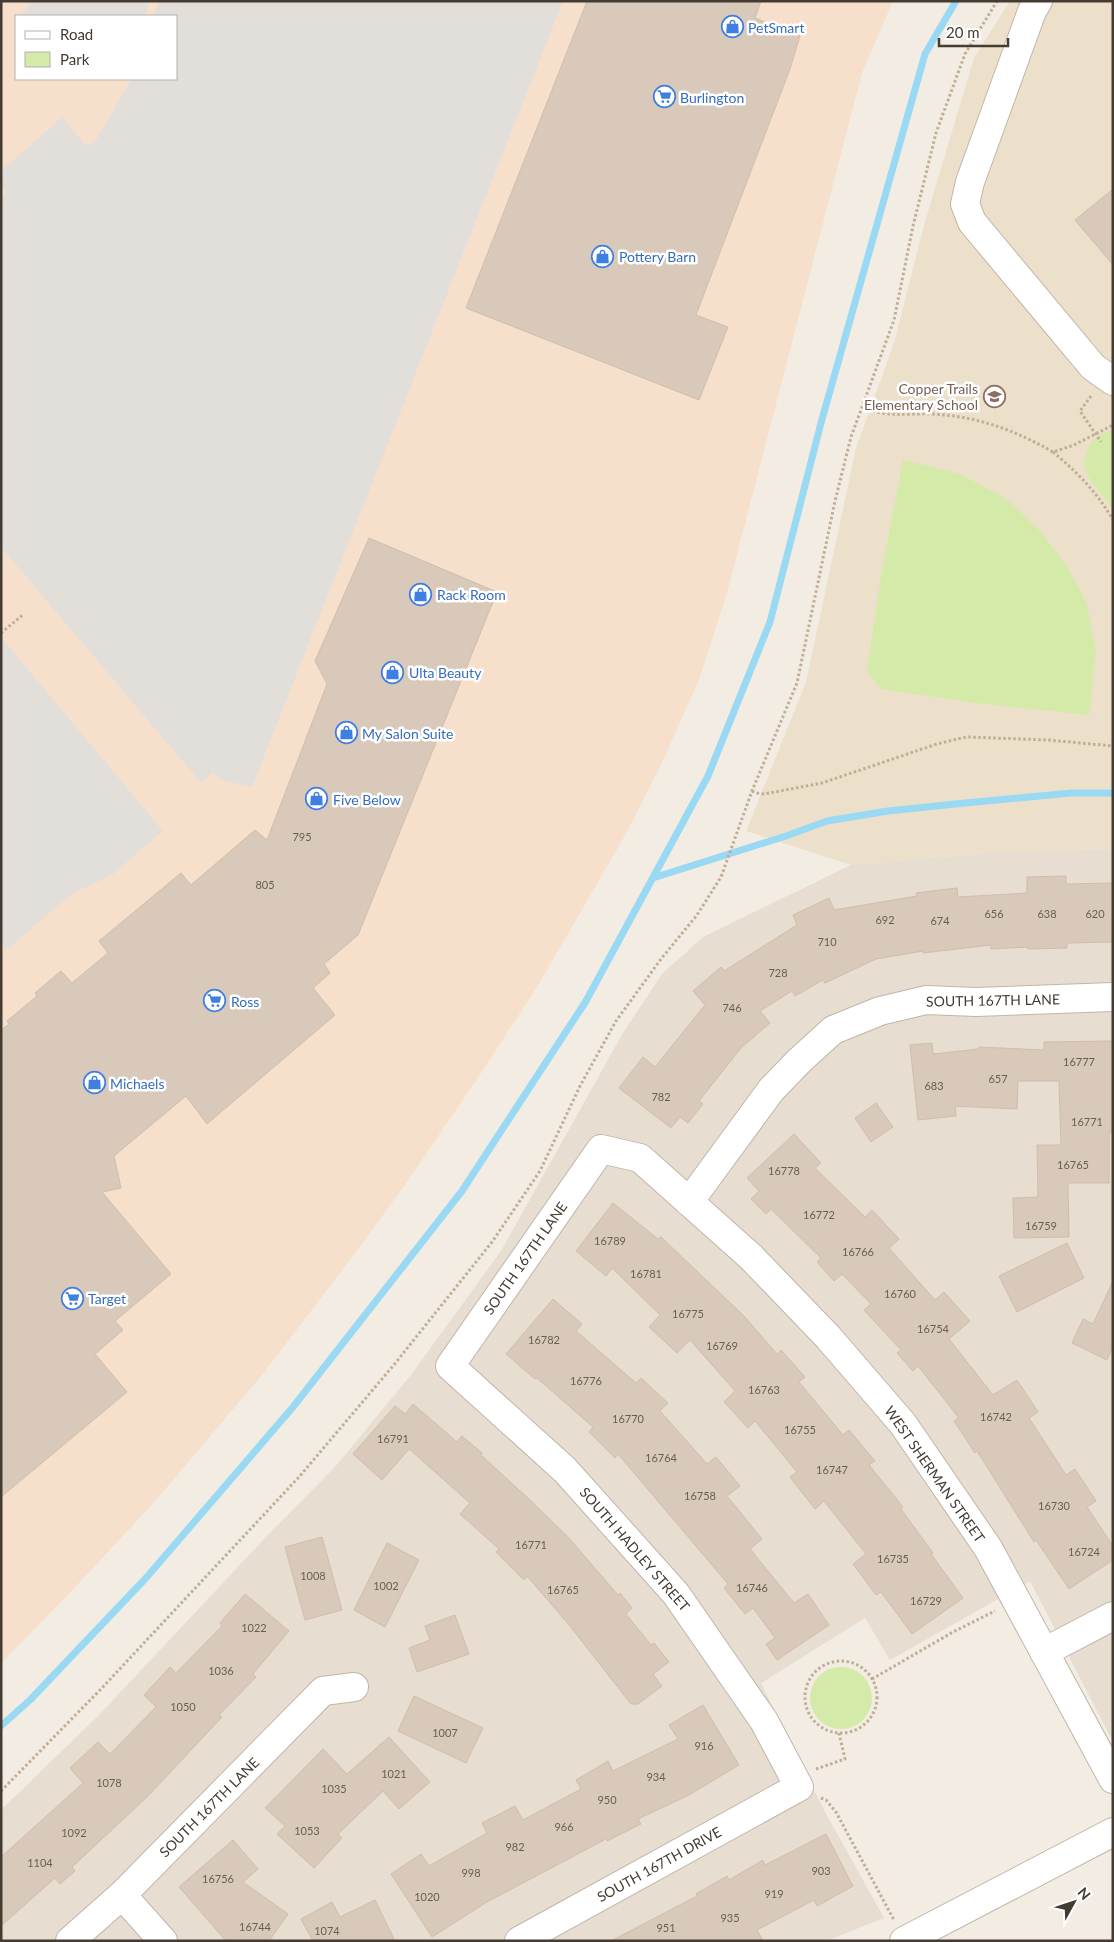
<svg xmlns="http://www.w3.org/2000/svg" width="1114" height="1942" font-family="Lato,sans-serif">
  <style>
    .residential { fill: #e7ddd0 }
    .commercial { fill: #f7e0cb; fill-rule: evenodd }
    .education { fill: #ede0cb }
    .green { fill: #d3eaa8 }
    .parking { fill: #e2dfdb }
    .lines { fill: none; stroke-linecap: round; stroke-linejoin: round }
    .stream { stroke: #99d9f4; stroke-width: 7 }
    .building { fill: #d8c9ba; stroke: #d0bdaa }
    .minor-casing { stroke: #c1b5a8; stroke-width: 30 }
    .path { stroke: #c1ad95; stroke-width: 3; stroke-dasharray: 2.5 2.5; stroke-linecap: butt }
    .minor { stroke: #fff; stroke-width: 28 }
    .labels { text-anchor: middle; dominant-baseline: central; stroke-width: 5; stroke-linejoin: round; paint-order: stroke }
    .number-label { font-size: 11px; fill: #695e54 }
    .shop-label { font-size: 14px; fill: #366cbe; stroke: #fff; text-anchor: start }
    .education-label { font-size: 14px; fill: #785e54; stroke: #fff; text-anchor: end }
    .street-label { font-size: 14px; fill: #443b32; stroke: #fff }
  </style>
  <rect width="100%" height="100%" fill="#f2ece2"/>
  <path class="residential" d="M1113,849V1742L1030,1581L890,1660L865,1618L761,1683L825,1812L884,1918L826,1941H1V1810L99,1715L267,1536L335,1467L411,1375L501,1251L623,1033L662,974L703,937L851,865L998,852Z"/>
  <path class="commercial" d="M1,1H893L862,73L727,593L699,680L660,767L623,839L537,987L483,1070L407,1182L359,1248L263,1374L150,1507L63,1600L1,1663ZM16,16H176V79H16Z"/>
  <path class="education" d="M1010,1H1113V849L998,852L851,865L746,831L806,682L856,448L894,343L924,225L974,58Z"/>
  <g class="green">
    <path d="M1113,429V510C1106,498 1096,489 1089,478C1082,467 1085,447 1095,438C1100,434 1107,432 1113,429Z"/>
    <path d="M903,460L960,474L1005,498L1040,531L1067,566L1087,604L1096,653L1089,715L976,703L881,689L867,671L881,576Z"/>
    <circle cx="841" cy="1698" r="31"/>
  </g>
  <g class="parking">
    <path d="M26,1H148L150,2L145,16H18L30,6Z"/>
    <path d="M158,1H563L252,787L221,780L213,772L201,783L1,547V197L7,192L1,187V171L62,117L85,144L94,143L132,79H176V16H154Z"/>
    <path d="M1,637L163,831L113,874L72,894L6,950L1,945Z"/>
  </g>
  <g class="lines">
    <g class="stream">
      <path d="M653,878L786,836L827,821L888,811L965,803L1071,793H1113"/>
      <path d="M1,1726L30,1700L146,1578L293,1407L462,1191L586,1001L708,776L770,622L821,423L925,54L956,1"/>
    </g>
  </g>
  <g class="building">
    <path d="M587,1H761L755,18L800,36L790,69L696,315L728,327L699,400L466,308Z"/>
    <path d="M1113,189V265L1075,220Z"/>
    <path d="M369,538L497,592L358,935L324,964L330,973L313,988L335,1015L207,1124L186,1096L114,1156L121,1188L102,1192L171,1274L115,1321L123,1330L95,1354L127,1392L1,1497V1030L9,1024L7,1021L37,996L35,993L61,971L72,983L108,953L99,941L181,873L191,885L255,830L267,840L327,684L315,661Z"/>
    <path d="M1066,876V884L1113,883V942L1067,943V948L1028,949V947L991,949V945L923,953V951L876,959L825,983L823,980L795,996L792,991L760,1011L770,1023L741,1048L699,1101L703,1104L688,1123L680,1117L671,1128L619,1088L643,1057L655,1067L705,1005L693,991L721,967L724,971L797,925L793,915L829,898L834,910L917,896L916,893L957,888L958,897L1027,893V877Z"/>
    <path d="M1113,1041V1132H1109V1183H1068L1069,1237L1014,1238L1013,1198L1038,1197L1037,1145H1061L1059,1081H1018L1017,1109L955,1106L956,1116L918,1120L910,1045L932,1043L933,1054L979,1049V1047L1044,1050V1042Z"/>
    <path d="M876,1103L893,1127L871,1142L855,1118Z"/>
    <path d="M794,1134L821,1163L815,1168L865,1217L872,1210L899,1239L889,1248L935,1300L944,1292L970,1321L949,1339L993,1395L1017,1380L1038,1412L1029,1418L1066,1475L1075,1469L1096,1501L1087,1507L1113,1546V1560L1069,1589L1036,1540L1034,1542L977,1451L975,1453L954,1421L959,1418L918,1366L913,1371L897,1353L901,1350L864,1310L871,1304L842,1274L834,1281L817,1262L821,1258L771,1209L766,1214L751,1199L759,1191L747,1178Z"/>
    <path d="M613,1203L658,1239L661,1237L744,1316L777,1354L781,1350L805,1377L799,1382L843,1435L849,1430L875,1461L869,1465L903,1507L901,1509L933,1553L931,1554L963,1598L912,1634L881,1592L876,1595L853,1564L866,1554L824,1501L815,1509L790,1477L797,1472L755,1421L748,1428L724,1402L735,1391L690,1340L677,1353L649,1327L660,1315L612,1268L606,1276L576,1251Z"/>
    <path d="M1067,1243L1084,1278L1017,1312L999,1276Z"/>
    <path d="M1113,1281V1346L1107,1360L1072,1343L1083,1319L1093,1324Z"/>
    <path d="M553,1299L582,1324L576,1331L636,1383L641,1378L668,1403L660,1411L707,1464L716,1457L740,1486L727,1496L762,1539L750,1549L794,1603L808,1594L829,1625L777,1660L766,1644L775,1638L753,1608L745,1614L724,1588L728,1584L618,1454L615,1458L589,1432L593,1427L537,1378L535,1379L506,1354Z"/>
    <path d="M413,1404L457,1442L462,1436L482,1453L481,1455L530,1500L567,1536L618,1595L620,1593L632,1608L626,1614L651,1645L654,1643L669,1662L653,1674L662,1686L638,1704H631L570,1626L527,1576L524,1580L496,1552L499,1549L460,1514L470,1503L409,1449L382,1480L353,1454L395,1406L405,1414Z"/>
    <path d="M322,1537L342,1610L305,1620L285,1547Z"/>
    <path d="M387,1543L419,1560L385,1627L354,1610Z"/>
    <path d="M245,1594L289,1631L253,1674L256,1677L219,1715L222,1717L148,1796L72,1867L75,1871L60,1884L55,1878L1,1926V1857L83,1783L70,1768L98,1742L110,1754L156,1707L144,1695L170,1667L176,1673L222,1626L220,1623Z"/>
    <path d="M455,1615L469,1654L417,1672L409,1648L430,1640L425,1626Z"/>
    <path d="M414,1696L483,1728L466,1763L398,1731Z"/>
    <path d="M703,1705L739,1765L689,1795L638,1819L641,1824L607,1841L606,1839L487,1902L432,1937L391,1874L421,1854L429,1866L487,1833L482,1823L515,1806L523,1820L581,1789L576,1780L608,1761L613,1771L678,1739L669,1725Z"/>
    <path d="M389,1737L430,1782L399,1809L383,1791L338,1834L342,1838L314,1868L277,1834L285,1826L265,1808L323,1749L347,1774Z"/>
    <path d="M826,1834L853,1886L817,1906L814,1900L757,1930L763,1941H611L697,1896L696,1894L727,1876L729,1880L763,1860L765,1865Z"/>
    <path d="M233,1840L258,1869L243,1882L288,1914L269,1941H226L179,1887Z"/>
    <path d="M375,1900L395,1941H313L301,1919L332,1902L340,1917Z"/>
  </g>
  <g class="lines">
    <defs>
      <g id="minor">
        <path d="M1038,1L1032,11L970,182L965,204L972,222L1093,367L1113,381"/>
        <path d="M689,1202L771,1090L799,1061L833,1030L880,1011L926,1000L976,1002L1113,997"/>
        <path d="M1044,1652L1113,1616"/>
        <path d="M122,1895L163,1941"/>
        <path d="M70,1941L122,1895L323,1691L354,1687"/>
        <path d="M519,1941L799,1787L764,1721L676,1594L565,1470L450,1366L601,1149L640,1158L751,1257L828,1337L903,1424L988,1548L1113,1779"/>
        <path d="M904,1941L1113,1832"/>
      </g>
    </defs>
    <use href="#minor" class="minor-casing"/>
    <g class="path">
      <path d="M1091,396L1080,411L1101,442"/>
      <path d="M863,408C891,418 904,413 932,414C976,416 1015,430 1053,452L1074,445L1113,425"/>
      <path d="M1053,452C1077,472 1097,492 1113,520"/>
      <path d="M1,633L24,614"/>
      <path d="M752,791L757,793L764,794L822,783L937,744L957,739L968,737L1048,740L1113,746"/>
      <circle cx="841" cy="1697" r="36"/>
      <path d="M872,1679L953,1632L995,1611"/>
      <path d="M816,1769L845,1759L839,1733"/>
      <path d="M1,1791L101,1689L299,1477L393,1366L492,1242L540,1171L580,1086L616,1021L661,959L697,915L721,877L752,791L797,683L835,501L851,437L894,320L913,226L936,133L965,54L997,1"/>
      <path d="M821,1798L826,1800L836,1812L894,1920"/>
    </g>
    <use href="#minor" class="minor"/>
  </g>
  <defs>
    <symbol id="shop-ring" viewBox="-11 -11 22 22"><circle r="9.5" fill="#fff" stroke="#3f7fe0" stroke-width="1.5"/><path d="M-5-2.5h2.3a2.7 3.5 0 0 1 5.4 0H5L5.5 6h-11ZM-1.5-2.5h3a1.5 2.3 0 0 0-3 0Z" fill="#3f7fe0"/></symbol>
    <symbol id="supermarket-ring" viewBox="-11 -11 22 22"><circle r="9.5" fill="#fff" stroke="#3f7fe0" stroke-width="1.5"/><path d="M-6-5.5h2.5l.6 2H6L4.5 2H-2.5L-4.4-4H-6ZM-1.5 3.2a1.3 1.3 0 1 0 .1 0ZM3 3.2a1.3 1.3 0 1 0 .1 0Z" fill="#3f7fe0"/></symbol>
    <symbol id="school-ring" viewBox="-11 -11 22 22"><circle r="9.5" fill="#fff" stroke="#8d6e63" stroke-width="1.5"/><path d="M0-5L7-2L0 1L-7-2ZM-4 1L0 2.5L4 1V4Q0 6-4 4Z" fill="#8d6e63"/></symbol>
  </defs>
  <g fill-rule="evenodd">
    <use href="#shop-ring" x="720" y="14" width="25" height="25"/>
    <use href="#supermarket-ring" x="652" y="84" width="25" height="25"/>
    <use href="#shop-ring" x="590" y="244" width="25" height="25"/>
    <use href="#school-ring" x="982" y="384" width="25" height="25"/>
    <use href="#shop-ring" x="408" y="582" width="25" height="25"/>
    <use href="#shop-ring" x="380" y="660" width="25" height="25"/>
    <use href="#shop-ring" x="334" y="720" width="25" height="25"/>
    <use href="#shop-ring" x="304" y="786" width="25" height="25"/>
    <use href="#supermarket-ring" x="202" y="988" width="25" height="25"/>
    <use href="#shop-ring" x="82" y="1070" width="25" height="25"/>
    <use href="#supermarket-ring" x="60" y="1286" width="25" height="25"/>
  </g>
  <g class="labels">
    <g class="number-label">
      <text x="302" y="836">795</text>
      <text x="265" y="884">805</text>
      <text x="994" y="913">656</text>
      <text x="1047" y="913">638</text>
      <text x="1095" y="913">620</text>
      <text x="885" y="919">692</text>
      <text x="940" y="920">674</text>
      <text x="827" y="941">710</text>
      <text x="778" y="972">728</text>
      <text x="732" y="1007">746</text>
      <text x="1079" y="1061">16777</text>
      <text x="998" y="1078">657</text>
      <text x="934" y="1085">683</text>
      <text x="661" y="1096">782</text>
      <text x="1087" y="1121">16771</text>
      <text x="1073" y="1164">16765</text>
      <text x="784" y="1170">16778</text>
      <text x="819" y="1214">16772</text>
      <text x="1041" y="1225">16759</text>
      <text x="610" y="1240">16789</text>
      <text x="858" y="1251">16766</text>
      <text x="646" y="1273">16781</text>
      <text x="900" y="1293">16760</text>
      <text x="688" y="1313">16775</text>
      <text x="933" y="1328">16754</text>
      <text x="544" y="1339">16782</text>
      <text x="722" y="1345">16769</text>
      <text x="586" y="1380">16776</text>
      <text x="764" y="1389">16763</text>
      <text x="996" y="1416">16742</text>
      <text x="628" y="1418">16770</text>
      <text x="800" y="1429">16755</text>
      <text x="393" y="1438">16791</text>
      <text x="661" y="1457">16764</text>
      <text x="832" y="1469">16747</text>
      <text x="700" y="1495">16758</text>
      <text x="1054" y="1505">16730</text>
      <text x="531" y="1544">16771</text>
      <text x="1084" y="1551">16724</text>
      <text x="893" y="1558">16735</text>
      <text x="313" y="1575">1008</text>
      <text x="386" y="1585">1002</text>
      <text x="752" y="1587">16746</text>
      <text x="563" y="1589">16765</text>
      <text x="926" y="1600">16729</text>
      <text x="254" y="1627">1022</text>
      <text x="221" y="1670">1036</text>
      <text x="183" y="1706">1050</text>
      <text x="445" y="1732">1007</text>
      <text x="704" y="1745">916</text>
      <text x="394" y="1773">1021</text>
      <text x="656" y="1776">934</text>
      <text x="109" y="1782">1078</text>
      <text x="334" y="1788">1035</text>
      <text x="607" y="1799">950</text>
      <text x="564" y="1826">966</text>
      <text x="307" y="1830">1053</text>
      <text x="74" y="1832">1092</text>
      <text x="515" y="1846">982</text>
      <text x="40" y="1862">1104</text>
      <text x="821" y="1870">903</text>
      <text x="471" y="1872">998</text>
      <text x="218" y="1878">16756</text>
      <text x="774" y="1893">919</text>
      <text x="427" y="1896">1020</text>
      <text x="730" y="1917">935</text>
      <text x="255" y="1926">16744</text>
      <text x="666" y="1927">951</text>
      <text x="327" y="1930">1074</text>
    </g>
    <g class="shop-label">
      <text x="748" y="27">PetSmart</text>
      <text x="680" y="97">Burlington</text>
      <text x="619" y="256">Pottery Barn</text>
      <text x="437" y="594">Rack Room</text>
      <text x="409" y="672">Ulta Beauty</text>
      <text x="362" y="733">My Salon Suite</text>
      <text x="333" y="799">Five Below</text>
      <text x="231" y="1001">Ross</text>
      <text x="110" y="1083">Michaels</text>
      <text x="88" y="1298">Target</text>
    </g>
    <g class="education-label">
      <text x="978" y="388">Copper Trails<tspan x="978" dy="16">Elementary School</tspan></text>
    </g>
    <g class="street-label">
      <text transform="translate(993 1000) rotate(-1)">SOUTH 167TH LANE</text>
      <text transform="translate(525 1258) rotate(-55)">SOUTH 167TH LANE</text>
      <text transform="translate(935 1474) rotate(55)">WEST SHERMAN STREET</text>
      <text transform="translate(635 1549) rotate(49)">SOUTH HADLEY STREET</text>
      <text transform="translate(209 1807) rotate(-45)">SOUTH 167TH LANE</text>
      <text transform="translate(659 1864) rotate(-29)">SOUTH 167TH DRIVE</text>
    </g>
  </g>
  <rect width="1114" height="1942" fill="none" stroke="#443b32" stroke-width="5"/>
  <rect x="15" y="15" width="162" height="65" fill="#ffffff" stroke="#b4b1ad"/>
  <rect x="25" y="31" width="25" height="8" fill="#ffffff" stroke="#b4b1ad"/>
  <text x="60" y="40" font-size="15" fill="#443b32">Road</text>
  <rect x="25" y="52" width="25" height="15" fill="#d3eaa8" stroke="#b4b1ad"/>
  <text x="60" y="65" font-size="15" fill="#443b32">Park</text>
  <g transform="translate(1074 1902) rotate(50)" stroke="#ffffff" stroke-width="4" paint-order="stroke">
  <path d="M0-4L9 19L0 12L-9 19Z" fill="#443b32"/>
  <text y="-8" font-size="14" font-weight="bold" text-anchor="middle" fill="#443b32">N</text>
  </g>
  <path d="M939 38v8h69v-8" fill="none" stroke="#443b32" stroke-width="2.5"/>
  <text x="946" y="38" font-size="15" fill="#443b32" stroke="#ffffff" stroke-width="4" paint-order="stroke">20 m</text>
</svg>
